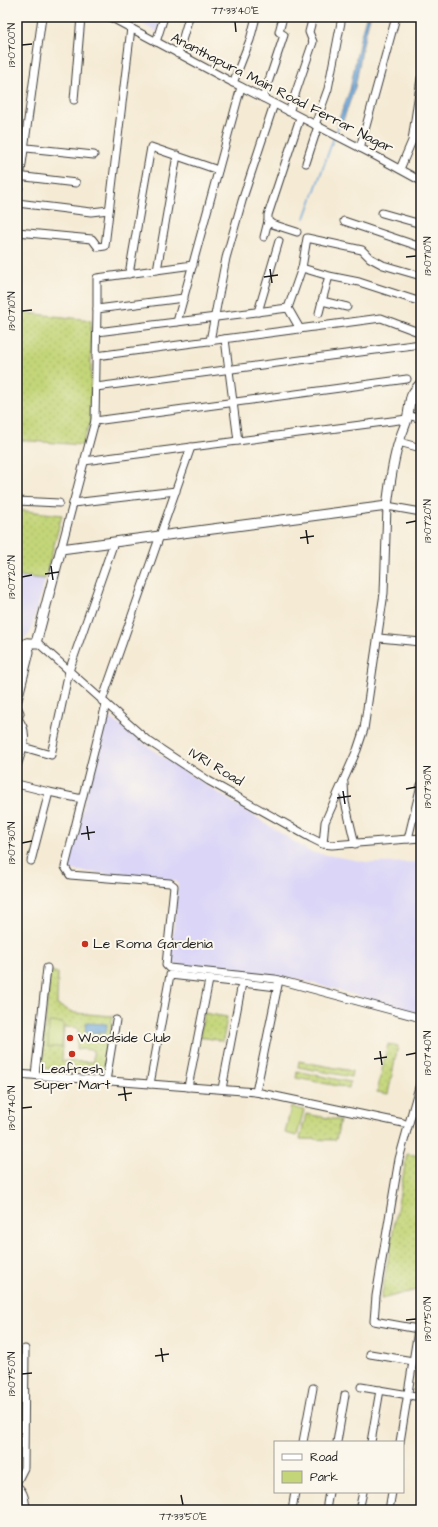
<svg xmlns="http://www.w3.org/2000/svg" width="438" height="1527" font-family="'Architects Daughter',sans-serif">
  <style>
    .built { fill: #dbd6f7 }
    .green { fill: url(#green-dots); stroke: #70784a; fill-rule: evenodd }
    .pitch { fill: #c3d578; stroke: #70784a }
    .water { fill: #67a4d9; stroke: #42607a }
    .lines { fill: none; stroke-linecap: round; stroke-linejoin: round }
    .stream { stroke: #67a4d9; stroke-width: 1.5 }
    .minor-casing { stroke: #3d3b38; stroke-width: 9 }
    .major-casing { stroke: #3d3b38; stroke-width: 11 }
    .minor { stroke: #fff; stroke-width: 7 }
    .major { stroke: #fff; stroke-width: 9 }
    .ticks { fill: none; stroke: #1c1c1c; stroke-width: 1.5 }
    .poi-dot { fill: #c8321e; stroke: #fbf7ec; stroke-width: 1.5 }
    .labels { text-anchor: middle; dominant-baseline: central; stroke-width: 4; stroke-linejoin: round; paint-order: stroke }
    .street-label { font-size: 14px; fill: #1c1c1c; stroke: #fbf7ec }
    .poi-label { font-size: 14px; fill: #1c1c1c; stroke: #fbf7ec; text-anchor: start }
    .neatline { fill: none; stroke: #1c1c1c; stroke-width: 1.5 }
    .ticks-label { font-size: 10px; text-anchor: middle; fill: #1c1c1c }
  </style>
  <defs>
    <pattern id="green-dots" width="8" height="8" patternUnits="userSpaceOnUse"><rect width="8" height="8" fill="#c3d578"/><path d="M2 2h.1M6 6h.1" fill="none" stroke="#a7b667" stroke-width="1.8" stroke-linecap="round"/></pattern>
  </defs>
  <rect width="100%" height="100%" fill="#fbf7ec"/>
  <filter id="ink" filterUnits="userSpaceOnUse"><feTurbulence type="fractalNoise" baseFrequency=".025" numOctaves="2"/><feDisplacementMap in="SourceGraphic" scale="8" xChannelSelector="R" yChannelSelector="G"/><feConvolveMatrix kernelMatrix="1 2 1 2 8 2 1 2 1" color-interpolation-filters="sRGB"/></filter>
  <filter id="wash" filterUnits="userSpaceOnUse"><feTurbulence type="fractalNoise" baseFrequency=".012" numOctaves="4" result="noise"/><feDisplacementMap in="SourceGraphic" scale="16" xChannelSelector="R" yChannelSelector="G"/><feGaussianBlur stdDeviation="0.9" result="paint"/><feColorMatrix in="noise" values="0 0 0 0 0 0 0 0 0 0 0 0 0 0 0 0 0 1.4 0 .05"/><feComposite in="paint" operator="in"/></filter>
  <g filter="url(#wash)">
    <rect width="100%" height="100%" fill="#f5ebd5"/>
    <g class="built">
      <path d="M129,17H162L157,32Z"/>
      <path d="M17,576L45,579L30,634L19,642L17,648Z"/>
      <path d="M109,717L164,758L310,852L372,863L421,862V1014L299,979L170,964L178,884L176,881L71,870L68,866L105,718Z"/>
    </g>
    <g class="green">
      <path d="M17,312L91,320V421L82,445L17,440Z"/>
      <path d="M17,510L62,515L45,579L17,576Z"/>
      <path d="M50,971L58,973L57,1005L75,1013L113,1016L103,1073L41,1068ZM64,1027L78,1028L77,1049L93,1050V1062L62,1061Z"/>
      <path d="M204,1013L227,1017L223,1041L200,1037Z"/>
      <path d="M388,1044L398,1046L388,1094L377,1092Z"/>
      <path d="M299,1061L352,1071L351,1077L298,1067Z"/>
      <path d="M297,1071L350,1082L349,1088L296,1078Z"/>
      <path d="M306,1114L340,1120L336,1140L300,1139Z"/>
      <path d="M407,1154L421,1156V1289L381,1299Z"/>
    </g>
    <g class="pitch">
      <path d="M49,1022L63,1023L62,1047H48Z"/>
      <path d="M291,1107L304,1110L297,1136L285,1133Z"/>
    </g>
    <g class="water">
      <path d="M366,17H370L364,39L355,87L341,126L337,124L350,90L360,39Z"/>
      <path d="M86,1023L107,1024L106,1033L85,1032Z"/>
    </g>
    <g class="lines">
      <g class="stream">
        <path d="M336,134L339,124"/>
        <path d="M305,218L334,137"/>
      </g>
    </g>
  </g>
  <g filter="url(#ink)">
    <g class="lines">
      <defs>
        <g id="minor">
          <path d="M110,17L228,80L370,153L421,181"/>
          <path d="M156,42L164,17"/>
          <path d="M178,54L189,17"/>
          <path d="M233,83L250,40L256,17"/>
          <path d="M263,98L284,35L279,32L283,17"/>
          <path d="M74,100L81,17"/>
          <path d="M289,112L313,42L309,32L313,17"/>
          <path d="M315,125L328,89L342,17"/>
          <path d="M17,147L94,155"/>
          <path d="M360,148L396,17"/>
          <path d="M306,163L318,126"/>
          <path d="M400,169L412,141L421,78"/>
          <path d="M17,176L76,183"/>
          <path d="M17,201L42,17"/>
          <path d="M17,203L91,212L109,210"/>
          <path d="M382,213L421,224"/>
          <path d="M344,221L421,247"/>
          <path d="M17,232L92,239L98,247L105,246L131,28"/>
          <path d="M297,232L272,224L268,221V215L300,118"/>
          <path d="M264,237L268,221"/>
          <path d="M302,268L329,276L359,282L421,302"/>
          <path d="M157,270L177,155"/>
          <path d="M129,274L151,147L218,170"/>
          <path d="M329,276L322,301L347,307"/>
          <path d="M288,308L302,268L307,238L362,250L370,258L383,265L421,276"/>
          <path d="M97,309V278L193,265"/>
          <path d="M258,312L279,241"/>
          <path d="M319,313L322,301"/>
          <path d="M177,322L241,87"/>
          <path d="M97,332L288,308L300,329"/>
          <path d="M225,339L238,441"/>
          <path d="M210,341L226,258L242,201L274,104"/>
          <path d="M96,356L381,318L421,333"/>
          <path d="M96,387L421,344"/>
          <path d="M410,399L421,402"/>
          <path d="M408,415L421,419"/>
          <path d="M95,421L407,379"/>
          <path d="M399,442L421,448"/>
          <path d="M84,461L407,419"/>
          <path d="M17,501L59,503"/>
          <path d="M73,503L176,491"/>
          <path d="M61,549L95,421L97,309L184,298"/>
          <path d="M379,638L421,642"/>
          <path d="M36,643H38L147,740L209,781L311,838L323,844L332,845L421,838"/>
          <path d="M102,701L191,447"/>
          <path d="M106,704L65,867L70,875L170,883L174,886L166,965L169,968L275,979L421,1018"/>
          <path d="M23,747L51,755L69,671L114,542"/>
          <path d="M17,766C22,750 31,732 17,718"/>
          <path d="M344,783L345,802L355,844"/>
          <path d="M17,784L49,792L82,799"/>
          <path d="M408,839L421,785"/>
          <path d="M323,844L325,822L357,750L364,729L384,593L387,506L421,512"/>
          <path d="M31,861L49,792"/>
          <path d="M242,983L277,987"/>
          <path d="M17,1074L256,1092L403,1123"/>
          <path d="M35,1075L47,968"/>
          <path d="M106,1081L116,1020"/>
          <path d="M150,1084L170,975L242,983L222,1089"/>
          <path d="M188,1087L209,980"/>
          <path d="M256,1092L279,980"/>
          <path d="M418,1329L374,1321L376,1296L399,1159L421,1080"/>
          <path d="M370,1354L413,1361"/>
          <path d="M361,1387L421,1397"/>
          <path d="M303,1442L313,1388"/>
          <path d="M337,1442L345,1395"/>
          <path d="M371,1442L380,1390"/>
          <path d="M400,1442L421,1312"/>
          <path d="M17,1482L24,1468L25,1349"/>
          <path d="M17,1486C25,1493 25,1500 26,1510"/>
          <path d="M292,1510L295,1492"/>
          <path d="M326,1510L329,1492"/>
          <path d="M359,1510L363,1492"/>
          <path d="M389,1510L392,1492"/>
        </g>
        <g id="major">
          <path d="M17,663L20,652L27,643H36L61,549L387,506C390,485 392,463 399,442C401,434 405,427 407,419C412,400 406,399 421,383"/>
          <path d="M17,700L29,652L27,643"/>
          <path d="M17,709L19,713L17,718"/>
        </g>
      </defs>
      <use href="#minor" class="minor-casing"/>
      <use href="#major" class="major-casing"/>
      <use href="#minor" class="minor"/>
      <use href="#major" class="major"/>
    </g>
  </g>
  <path class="ticks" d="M235,22L236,32M22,45L32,44M406,257L416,256M270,269L272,283M264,277L278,275M22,311L32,310M406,523L416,521M306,530L308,544M300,538L314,536M51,566L53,580M45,574L59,572M22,577L32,575M406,789L416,787M343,791L345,804M337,798L351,796M87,826L89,840M81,834L95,832M22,843L32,841M380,1051L382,1065M406,1055L416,1053M374,1059L387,1057M124,1087L126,1101M118,1095L132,1093M22,1108L32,1107M406,1320L416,1319M161,1348L163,1362M155,1356L169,1354M22,1374L32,1373M181,1495L183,1505"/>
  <g class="poi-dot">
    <circle cx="85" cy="944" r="4"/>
    <circle cx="70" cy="1038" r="4"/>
    <circle cx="72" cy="1054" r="4"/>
  </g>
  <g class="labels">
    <g class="street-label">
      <text transform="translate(282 93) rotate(27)">Ananthapura Main Road Ferrar Nagar</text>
      <text transform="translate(216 767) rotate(31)">IVRI Road</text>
    </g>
    <g class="poi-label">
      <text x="93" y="944">Le Roma Gardenia</text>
      <text x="78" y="1038">Woodside Club</text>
      <text x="72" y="1069" text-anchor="middle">Leafresh<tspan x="72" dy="16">Super Mart</tspan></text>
    </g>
  </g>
  <rect width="438" height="1527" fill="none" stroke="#fbf7ec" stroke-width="44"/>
  <rect x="274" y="1441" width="130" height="52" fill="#fbf7ec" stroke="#a29f99"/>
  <rect x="282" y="1454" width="20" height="6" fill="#ffffff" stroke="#a29f99"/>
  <text x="310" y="1461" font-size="12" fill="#1c1c1c">Road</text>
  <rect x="282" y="1471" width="20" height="12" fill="#c3d578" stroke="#a29f99"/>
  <text x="310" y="1481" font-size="12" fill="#1c1c1c">Park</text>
  <rect x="22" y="22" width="394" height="1483" class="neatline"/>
  <g class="ticks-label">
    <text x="235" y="14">77°33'40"E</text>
    <text transform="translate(11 45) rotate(-90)" y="4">13°07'00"N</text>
    <text transform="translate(427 256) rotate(-90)" y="4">13°07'10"N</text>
    <text transform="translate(11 311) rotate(-90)" y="4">13°07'10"N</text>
    <text transform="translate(427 521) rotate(-90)" y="4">13°07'20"N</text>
    <text transform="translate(11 577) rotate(-90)" y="4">13°07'20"N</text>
    <text transform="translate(427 787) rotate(-90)" y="4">13°07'30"N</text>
    <text transform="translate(11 843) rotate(-90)" y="4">13°07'30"N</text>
    <text transform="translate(427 1053) rotate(-90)" y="4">13°07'40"N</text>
    <text transform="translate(11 1108) rotate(-90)" y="4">13°07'40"N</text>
    <text transform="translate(427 1319) rotate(-90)" y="4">13°07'50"N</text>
    <text transform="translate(11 1374) rotate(-90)" y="4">13°07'50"N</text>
    <text x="183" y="1520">77°33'50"E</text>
  </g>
</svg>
